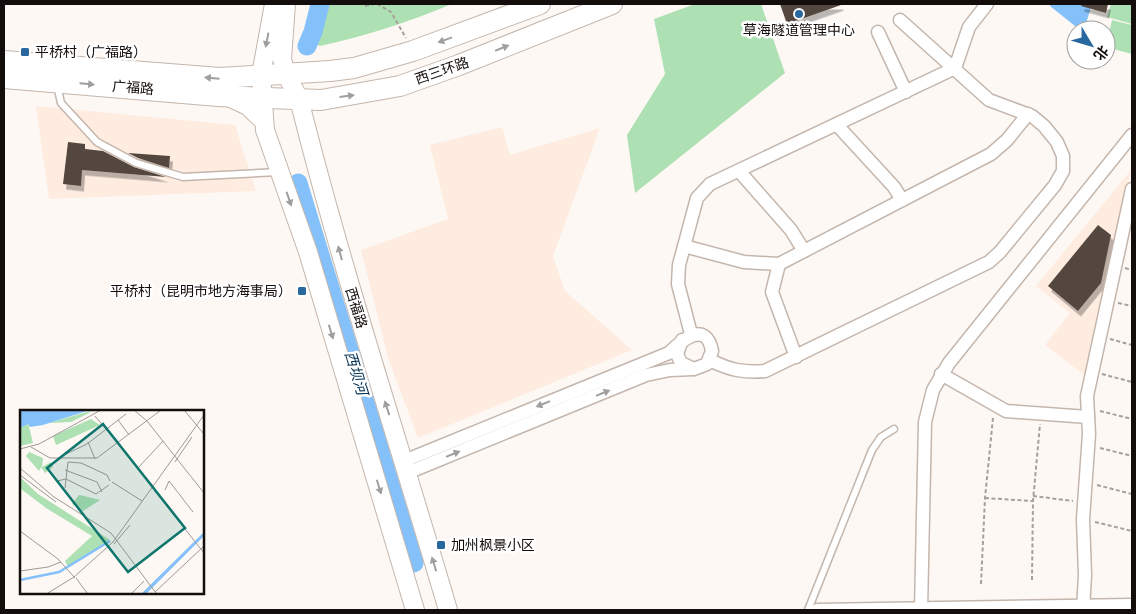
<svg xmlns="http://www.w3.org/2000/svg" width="1136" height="614" font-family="'Varela Round','Noto Sans SC',sans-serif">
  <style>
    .built { fill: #feece0 }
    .green { fill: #ade0b2 }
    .water { fill: #84c1fb }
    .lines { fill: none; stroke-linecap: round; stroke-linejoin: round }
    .river { stroke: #84c1fb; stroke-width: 19 }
    .building { fill: #53473f; filter: url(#shadow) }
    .service-casing { stroke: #c4b6ac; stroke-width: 9 }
    .minor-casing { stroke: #c4b6ac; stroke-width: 15 }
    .secondary-casing { stroke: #c4b6ac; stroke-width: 20 }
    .primary-casing { stroke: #c4b6ac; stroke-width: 22 }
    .path { stroke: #a6a09d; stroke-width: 2; stroke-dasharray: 4 2.5; stroke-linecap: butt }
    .service { stroke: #fff; stroke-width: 6 }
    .minor { stroke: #fff; stroke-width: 12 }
    .secondary { stroke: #fff; stroke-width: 18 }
    .primary { stroke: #fff; stroke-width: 20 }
    .oneway { fill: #a19f9d }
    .poi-dot { fill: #28689e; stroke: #fff; stroke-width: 2 }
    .labels { text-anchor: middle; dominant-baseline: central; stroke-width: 5; stroke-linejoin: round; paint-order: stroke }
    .poi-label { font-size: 14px; fill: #130e0b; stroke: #fff; text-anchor: start }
    .street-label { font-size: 14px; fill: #130e0b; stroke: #fff }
    .water-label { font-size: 15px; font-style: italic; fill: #033256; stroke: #fff }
    .inset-river { fill: none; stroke: #84c1fb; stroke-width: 2.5 }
    .inset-road { fill: none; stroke: #a09a97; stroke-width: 1 }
    .view { fill: #0f766e; fill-opacity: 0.15; stroke: #0f766e; stroke-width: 2.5 }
    .inset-edge { fill: none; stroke: #130e0b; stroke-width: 2.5 }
  </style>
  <defs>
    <filter id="shadow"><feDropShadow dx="3" dy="5.5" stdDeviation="0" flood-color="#0004"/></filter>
  </defs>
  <rect width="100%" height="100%" fill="#fef8f4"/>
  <g class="built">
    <path d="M36,106L235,125L256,191L49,199Z"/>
    <path d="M502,127L510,155L600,128L553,256L565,291L632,350L418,438L388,358L361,250L448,219L430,145Z"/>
    <path d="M1131,170L1097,334L1087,377L1045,345L1070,313L1036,286Z"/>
  </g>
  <g class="green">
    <path d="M327,4H452C409,22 366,36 320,46L315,43Z"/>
    <path d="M695,4H761L785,73L635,193L627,135L665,74L654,19Z"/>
    <path d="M1111,4H1132V24L1107,17Z"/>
    <path d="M1112,20L1132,25V54L1106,47Z"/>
  </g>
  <path class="water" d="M1051,4H1092L1084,30H1080L1050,6Z"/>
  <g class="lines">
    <g class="river">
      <path d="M307,46L313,32L320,4"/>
      <path d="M298,183L414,563"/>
    </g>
  </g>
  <g class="building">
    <path d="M780,4H840L841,5L787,24Z"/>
    <path d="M1082,4H1108L1106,13L1081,6Z"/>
    <path d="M68,142L85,144V149L103,151L134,167L166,177L82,170L81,186L63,184Z"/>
    <path d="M128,153L170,156L169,168L138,158Z"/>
    <path d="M1098,225L1111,235L1101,283L1078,311L1048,286Z"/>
  </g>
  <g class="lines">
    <defs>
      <g id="service">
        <path d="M57,85L61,103L97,142L136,163L183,177L278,172"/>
        <path d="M808,610L872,450L881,437L894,429"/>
      </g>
      <g id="minor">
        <path d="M878,32L906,92"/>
        <path d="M837,125L894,187L902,200"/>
        <path d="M739,171L791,230L804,251"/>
        <path d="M684,246L744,262L779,264L991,154L1007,140L1028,114"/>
        <path d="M779,264L772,292L796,357"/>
        <path d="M691,334L678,284L679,265L697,198L710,184L955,68L969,27L987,4"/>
        <path d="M710,360C729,370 745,373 765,371L989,262L1000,252L1055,185L1063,171V156L1057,142L1044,126L1032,116L989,100L900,20"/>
        <path d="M941,374L1006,411L1088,417"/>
        <path d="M404,461L669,353C681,341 706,319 712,351L707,364L694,369L681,363L677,354L682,340"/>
        <path d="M407,473L646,375L670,370L693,369"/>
        <path d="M817,610L1132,605"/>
        <path d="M921,610L925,422L933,390L949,363L1132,135"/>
        <path d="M1083,610L1085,575L1083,519L1089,434L1087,396L1132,189"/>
      </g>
      <g id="secondary">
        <path d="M274,4L261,75L265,130L308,252L415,610"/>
        <path d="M286,4L282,59L286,74L299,99C342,271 398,440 448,610"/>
      </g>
      <g id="primary">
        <path d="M4,61L220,78L330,71L354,68L413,51L540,4"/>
        <path d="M4,78L218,96L321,100L400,86L459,65L612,4"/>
        <path d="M231,97L248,105L263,119"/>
      </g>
    </defs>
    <use href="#service" class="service-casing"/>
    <use href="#minor" class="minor-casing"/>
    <use href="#secondary" class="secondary-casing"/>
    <use href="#primary" class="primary-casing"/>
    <g class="path">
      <path d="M377,4L391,12L406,38"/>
      <path d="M365,6L374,4"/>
      <path d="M1125,268L1132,270"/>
      <path d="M1118,303L1132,306"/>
      <path d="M1110,339L1132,345"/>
      <path d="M1102,374L1132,382"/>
      <path d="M1100,411L1132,419"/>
      <path d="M1100,448L1132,456"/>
      <path d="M1097,485L1132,494"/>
      <path d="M1033,496L1073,501"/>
      <path d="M985,498L1032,501"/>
      <path d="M1095,522L1132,531"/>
      <path d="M1032,580L1033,501L1040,424"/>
      <path d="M981,584L985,498L993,418"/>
    </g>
    <use href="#service" class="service"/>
    <use href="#minor" class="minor"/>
    <use href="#secondary" class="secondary"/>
    <use href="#primary" class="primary"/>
  </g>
  <defs><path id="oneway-solid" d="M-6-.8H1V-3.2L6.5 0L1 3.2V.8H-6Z" transform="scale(1.25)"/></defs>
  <g class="oneway">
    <use href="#oneway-solid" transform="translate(267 40) rotate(101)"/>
    <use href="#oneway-solid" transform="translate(445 40) rotate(160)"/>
    <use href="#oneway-solid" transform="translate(502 48) rotate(-22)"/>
    <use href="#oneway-solid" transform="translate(212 78) rotate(-175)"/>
    <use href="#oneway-solid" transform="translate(87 84) rotate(5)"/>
    <use href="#oneway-solid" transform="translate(347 96) rotate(-7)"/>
    <use href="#oneway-solid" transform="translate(289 199) rotate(71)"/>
    <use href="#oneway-solid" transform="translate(340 253) rotate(-105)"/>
    <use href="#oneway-solid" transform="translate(331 332) rotate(73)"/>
    <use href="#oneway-solid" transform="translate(603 393) rotate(-22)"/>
    <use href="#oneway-solid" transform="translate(543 404) rotate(158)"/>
    <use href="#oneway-solid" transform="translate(387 408) rotate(-108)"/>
    <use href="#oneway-solid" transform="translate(453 454) rotate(-22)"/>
    <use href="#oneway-solid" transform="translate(379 487) rotate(73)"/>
    <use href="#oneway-solid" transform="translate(434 564) rotate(-107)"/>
  </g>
  <g class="poi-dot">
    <circle cx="799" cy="14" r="5"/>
    <rect x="20" y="47" width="10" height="10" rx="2.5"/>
    <rect x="297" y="286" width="10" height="10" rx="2.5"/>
    <rect x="436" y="540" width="10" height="10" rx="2.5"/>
  </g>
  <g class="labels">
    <g class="poi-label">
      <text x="799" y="30" text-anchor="middle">草海隧道管理中心</text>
      <text x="35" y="52">平桥村（广福路）</text>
      <text x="292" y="291" text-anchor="end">平桥村（昆明市地方海事局）</text>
      <text x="451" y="545">加州枫景小区</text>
    </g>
    <g class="street-label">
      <text transform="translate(442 71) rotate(-19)">西三环路</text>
      <text transform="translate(133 88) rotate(5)">广福路</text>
      <text transform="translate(356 308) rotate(73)">西福路</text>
    </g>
    <g class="water-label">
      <text transform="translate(356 373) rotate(73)">西坝河</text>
    </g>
  </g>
  <g transform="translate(20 410)">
    <rect width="184" height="184" fill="#fef8f4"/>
    <path d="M70,1L69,3L51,12L29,13ZM71,9L80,15L36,35L33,26ZM8,13L13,33L0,36V18ZM9,42L23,48L22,57L31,52L33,57L25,63L21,57L19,61L6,46ZM0,67L18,84L90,130L48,157L45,151L72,126L26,98L1,79ZM59,85H60L80,90L63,101L52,94Z" fill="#ade0b2"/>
    <path d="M0,0H70L23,15L10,17L8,14L0,18ZM184,122V126L127,183H122Z" fill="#84c1fb"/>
    <path class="inset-river" d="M0,170L39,162L90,131"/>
    <path class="inset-road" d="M114,0L127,11L184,83M164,0L184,24M75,6L133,76M98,10L109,25M68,32L75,49M11,37L30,48H77L141,0M0,39L19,34L81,0M42,46L67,34L106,4M155,52L172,27M0,58L34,87L91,123L136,183M118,58L143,31M45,60L77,72L82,82M0,65L36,92M34,68L37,71L46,69L76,84L89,75M92,72L122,91M45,78L48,52L61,53L87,65L90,71M134,80L184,143M145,80L149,71L173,102M0,121L38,149L55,168M94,134L110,115M0,161L28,157L41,152M56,168L67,183M135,182L184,136M28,183L54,167L93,132L184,5M112,183L124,171"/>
    <path class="view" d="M83,14L165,118L108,162L27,58Z"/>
    <rect width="184" height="184" class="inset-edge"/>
  </g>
  <rect width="1136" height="614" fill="none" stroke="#130e0b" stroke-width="10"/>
  <g transform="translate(1091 45) rotate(128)"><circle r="24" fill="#ffffff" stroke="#a19f9d"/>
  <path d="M0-4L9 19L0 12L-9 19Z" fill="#28689e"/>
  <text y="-8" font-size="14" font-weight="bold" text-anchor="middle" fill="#130e0b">北</text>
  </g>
</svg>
